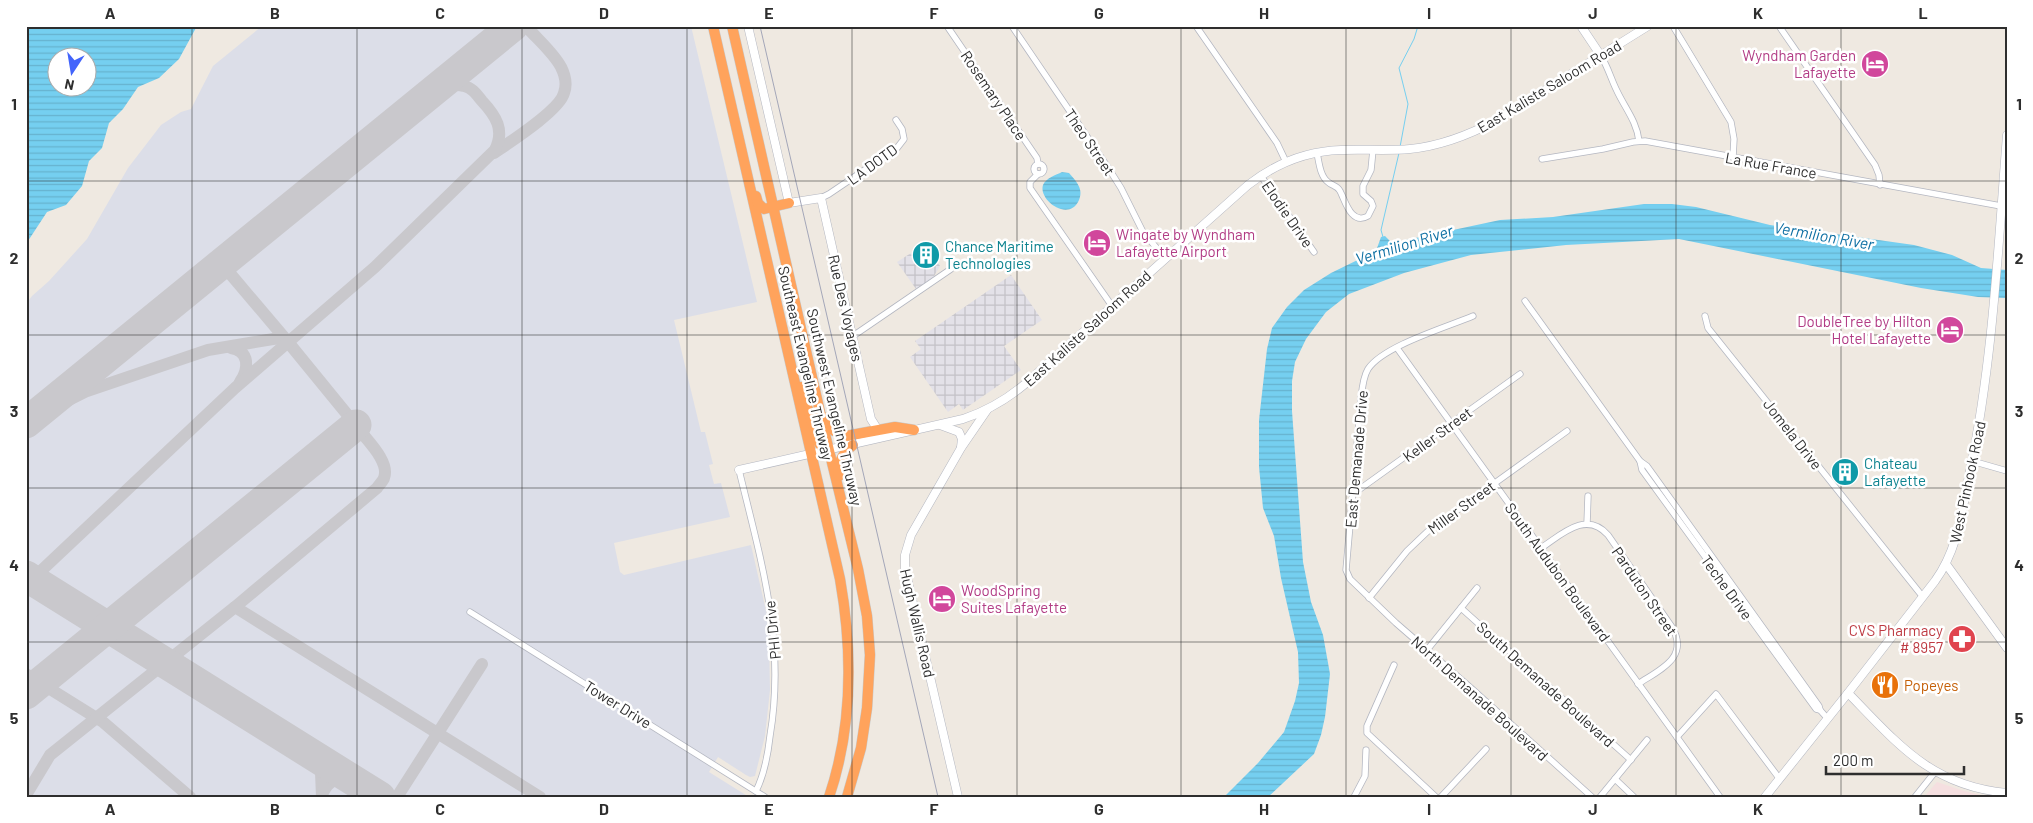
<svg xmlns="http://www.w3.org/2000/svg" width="2033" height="823" font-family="Barlow,sans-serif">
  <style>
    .industrial { fill: url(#industrial-grid) }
    .medical { fill: #f5dfe0 }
    .airport { fill: #dcdee8 }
    .water { fill: url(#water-rules); fill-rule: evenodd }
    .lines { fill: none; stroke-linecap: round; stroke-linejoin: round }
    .stream { stroke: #75cff0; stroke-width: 1 }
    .taxiway { stroke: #c9c8cc; stroke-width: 12 }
    .runway { stroke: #c9c8cc; stroke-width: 31 }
    .street-casing { stroke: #b4b7c1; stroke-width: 7 }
    .secondary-casing { stroke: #b4b7c1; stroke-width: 9 }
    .highway-casing { stroke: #c9c9c9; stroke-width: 11 }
    .street { stroke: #fff; stroke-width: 5.5 }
    .secondary { stroke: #fff; stroke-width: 8 }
    .highway { stroke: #ffa35c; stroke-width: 10 }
    .rail { stroke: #a3a6b8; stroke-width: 1 }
    .grid { fill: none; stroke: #2e2e2e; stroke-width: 1; stroke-opacity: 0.55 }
    .labels { text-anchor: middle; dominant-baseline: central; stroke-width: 5; stroke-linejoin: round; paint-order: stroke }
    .hotel-label { font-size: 15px; fill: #b23c85; stroke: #fff; text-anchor: end }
    .street-label { font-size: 15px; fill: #2e2e2e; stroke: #fff }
    .culture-label { font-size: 15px; fill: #0d838f; stroke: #fff; text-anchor: start }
    .health-label { font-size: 15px; fill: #be3a42; stroke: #fff; text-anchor: end }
    .food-label { font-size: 15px; fill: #c56008; stroke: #fff; text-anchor: start }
    .water-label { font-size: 16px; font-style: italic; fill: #0d6fa3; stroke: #fff }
    .neatline { fill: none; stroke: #2e2e2e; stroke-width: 2 }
    .grid-label { font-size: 16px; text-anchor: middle; font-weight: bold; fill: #2e2e2e }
  </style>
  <defs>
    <pattern id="industrial-grid" width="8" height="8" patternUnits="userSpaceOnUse" patternTransform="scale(1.25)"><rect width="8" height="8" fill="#e3e1e8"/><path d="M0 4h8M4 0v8" fill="none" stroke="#c3c1c7"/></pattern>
    <pattern id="water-rules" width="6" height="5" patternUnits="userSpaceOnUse" patternTransform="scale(1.25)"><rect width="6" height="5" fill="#75cff0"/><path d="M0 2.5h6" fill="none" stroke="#66b2ce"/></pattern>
  </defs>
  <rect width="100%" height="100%" fill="#efe9e1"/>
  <g class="industrial">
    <path d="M925,244L940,266L933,278L916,289L897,262Z"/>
    <path d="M1011,275L1042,320L1004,346L1021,370L963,410L959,404L948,412L910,357L921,349L915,341Z"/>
  </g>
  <path class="medical" d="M1937,782L1961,790L1988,797H1924Z"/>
  <path class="airport" d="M262,26H691L757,302L674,320L701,432H705L713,464L709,465L714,484L721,483L730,517L614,543L620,572L624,575L751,545L767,615L769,638L770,690L765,736L755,776L750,777L746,775L718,757L709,772L749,797H26V304L32,296L49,281L87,239L128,168L161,125L181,112L191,109L213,66Z"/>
  <g class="water">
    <path d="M26,26H197L179,59L159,78L138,87L123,109L109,123L102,148L89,161L82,186L66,205L47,212L26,244ZM58,58H88V88H58Z"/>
    <path d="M1062,172L1069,173C1076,181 1084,189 1079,200C1069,223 1038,200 1043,185C1046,178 1056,175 1062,172Z"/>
    <path d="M1644,204H1672L1696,207L1770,225L1914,245L1952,255L1981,268L2007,270V298L1978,297L1921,288L1679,239L1566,245L1471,255L1404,273L1349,294L1326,312L1306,339L1295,362L1292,381V411L1303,562L1311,602L1323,635L1330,674L1325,717L1321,735L1314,754L1268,797H1224L1258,763L1284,732L1295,701L1299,683L1298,652L1281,578L1274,536L1263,508L1259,467V420L1267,349L1272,328L1287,307L1304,290L1331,273L1376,251L1381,237L1385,236L1392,243L1500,220L1553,217Z"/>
  </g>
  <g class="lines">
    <g class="stream">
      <path d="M1400,147L1408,104L1399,68L1414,39L1418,26"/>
      <path d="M1383,237L1381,230L1399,153"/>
    </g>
    <g class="taxiway">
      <path d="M494,153C510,142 560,110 564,93C567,85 565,75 561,67C553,52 537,39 526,26"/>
      <path d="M222,264L288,342L355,424"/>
      <path d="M231,348C250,351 249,369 240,382"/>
      <path d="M26,426L53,408L87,391L208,350L279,338H284L288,342"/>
      <path d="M26,585L235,388L375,267L495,150C505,130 496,116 482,101C477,95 473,88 464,86C455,83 447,86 437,88"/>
      <path d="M235,607L540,797"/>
      <path d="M26,674L103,722L190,797"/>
      <path d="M310,753L321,772L322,797"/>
      <path d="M26,795L50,755L235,607L377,488C379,485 383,481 384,478C390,463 369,442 361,432L350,430L352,423L350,418"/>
      <path d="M322,795C327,781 337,776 351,779"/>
      <path d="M397,797L482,664"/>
    </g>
    <g class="runway">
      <path d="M26,423L513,26"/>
      <path d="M26,576L380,797"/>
      <path d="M26,694L356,425"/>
    </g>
    <defs>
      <g id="street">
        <path d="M947,26L1037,158L1038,164"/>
        <path d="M1012,26L1109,169L1121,188L1143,232L1166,259"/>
        <path d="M1196,26L1277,143L1286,162"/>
        <path d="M1673,26L1731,122L1734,139L1733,157"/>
        <path d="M1779,26L1875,165L1879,175L1880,185"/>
        <path d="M1601,56C1608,67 1611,79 1617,91C1625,108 1637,122 1639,141"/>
        <path d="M1317,153C1319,162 1320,176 1328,182C1332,186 1337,185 1340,191C1345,200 1351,226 1368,216L1373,206L1371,201L1363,194V186L1371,170L1373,150"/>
        <path d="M1542,159L1603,149L1633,142L1645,141L2001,206"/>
        <circle cx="1039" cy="169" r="5"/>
        <path d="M1038,174L1030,182V188L1112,306"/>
        <path d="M1261,176L1314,252"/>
        <path d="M821,198L829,194L897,148L904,139L902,129L896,120"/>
        <path d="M1525,301L1640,461L1642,470L1816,709L1820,710L1828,719"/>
        <path d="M1473,316C1447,327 1383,346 1368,369C1363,377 1362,389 1361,399L1346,570L1350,579L1396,623L1472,689L1592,797"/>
        <path d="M1705,316L1708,328L1923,597"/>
        <path d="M853,336L951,269"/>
        <path d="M1397,348L1720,797"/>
        <path d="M1640,461L1647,466L1819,706L1820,710"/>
        <path d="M1972,461L2007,471"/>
        <path d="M739,470C761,561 786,641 770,736C768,754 764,775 756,791"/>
        <path d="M1353,494L1520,374"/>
        <path d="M1587,524L1588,496"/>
        <path d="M1541,548C1561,535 1586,510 1608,535L1672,627C1690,658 1659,670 1638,684"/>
        <path d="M1369,598L1407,551L1427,532L1567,431"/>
        <path d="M1461,608L1631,760"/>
        <path d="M470,612L765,797"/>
        <path d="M1427,650L1477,588"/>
        <path d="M1394,665L1367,726V733L1436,797"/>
        <path d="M1677,737L1716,694L1779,778"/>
        <path d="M1615,779L1634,797"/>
        <path d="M1354,797L1365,776L1366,750"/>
        <path d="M1441,797L1486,749"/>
        <path d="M1600,797L1647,740"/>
        <path d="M1915,797L1935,772"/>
      </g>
      <g id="secondary">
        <path d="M748,26L789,203L821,198L871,419L878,430"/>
        <path d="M1581,26L1601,56"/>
        <path d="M940,425L959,432L962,439L961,447"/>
        <path d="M739,470L963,419C987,411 1006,400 1025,384L1248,185C1275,164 1307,151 1341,150C1364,149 1387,151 1410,149C1440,146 1471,134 1497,120L1648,26"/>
        <path d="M1946,564L2007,648"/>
        <path d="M1848,693C1898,744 1931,786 2007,793"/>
        <path d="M958,797L905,569V555L911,535L961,448L987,410"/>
        <path d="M1765,797L1848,693L1935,581C1959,548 1962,509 1970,471C1993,360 1998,248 2007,135"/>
      </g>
      <g id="highway">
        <path d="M713,26L840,579C853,653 853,726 829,797"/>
        <path d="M732,26L825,434L858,569L867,616L870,655L867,708L861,748L847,797"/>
        <path d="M756,196L758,203L764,209L789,203"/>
        <path d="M801,387L818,442L825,451"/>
        <path d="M822,416L834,431L846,436L895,427L914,430"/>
        <path d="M839,476C837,462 843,453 853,445"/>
      </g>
    </defs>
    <use href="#street" class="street-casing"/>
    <use href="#secondary" class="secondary-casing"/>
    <use href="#highway" class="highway-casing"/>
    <use href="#street" class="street"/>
    <use href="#secondary" class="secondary"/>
    <use href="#highway" class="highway"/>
    <path class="rail" d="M760,26L938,797"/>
  </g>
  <path class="grid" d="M192,26V797M357,26V797M522,26V797M687,26V797M852,26V797M1017,26V797M1181,26V797M1346,26V797M1511,26V797M1676,26V797M1841,26V797M26,181H2007M26,335H2007M26,488H2007M26,642H2007"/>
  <defs>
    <symbol id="hotel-disc" viewBox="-11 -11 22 22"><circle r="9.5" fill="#d1479c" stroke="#fff"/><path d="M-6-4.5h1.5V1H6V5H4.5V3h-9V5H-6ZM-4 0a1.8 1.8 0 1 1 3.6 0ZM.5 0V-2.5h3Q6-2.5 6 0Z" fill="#fff"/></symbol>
    <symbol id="building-disc" viewBox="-11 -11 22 22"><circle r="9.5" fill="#0f9aa8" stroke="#fff"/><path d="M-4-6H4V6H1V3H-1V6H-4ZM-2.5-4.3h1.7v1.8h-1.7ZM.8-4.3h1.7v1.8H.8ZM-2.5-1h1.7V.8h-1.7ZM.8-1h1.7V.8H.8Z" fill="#fff"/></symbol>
    <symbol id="pharmacy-disc" viewBox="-11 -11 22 22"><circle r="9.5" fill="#e0444e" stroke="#fff"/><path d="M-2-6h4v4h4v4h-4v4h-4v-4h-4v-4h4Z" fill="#fff"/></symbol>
    <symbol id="restaurant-disc" viewBox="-11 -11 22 22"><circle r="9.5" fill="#e8710a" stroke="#fff"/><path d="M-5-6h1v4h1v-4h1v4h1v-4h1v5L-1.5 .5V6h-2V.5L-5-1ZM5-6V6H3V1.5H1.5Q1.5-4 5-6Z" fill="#fff"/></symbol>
  </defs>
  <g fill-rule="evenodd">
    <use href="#hotel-disc" x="1859" y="48" width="32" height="32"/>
    <use href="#hotel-disc" x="1081" y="227" width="32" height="32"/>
    <use href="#building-disc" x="910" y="239" width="32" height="32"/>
    <use href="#hotel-disc" x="1934" y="314" width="32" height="32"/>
    <use href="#building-disc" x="1829" y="456" width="32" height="32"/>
    <use href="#hotel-disc" x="926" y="583" width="32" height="32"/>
    <use href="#pharmacy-disc" x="1946" y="623" width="32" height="32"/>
    <use href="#restaurant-disc" x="1869" y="669" width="32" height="32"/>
  </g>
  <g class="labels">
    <g class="hotel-label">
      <text x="1856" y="55">Wyndham Garden<tspan x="1856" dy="17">Lafayette</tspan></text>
      <text x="1116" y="234" text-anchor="start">Wingate by Wyndham<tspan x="1116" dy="17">Lafayette Airport</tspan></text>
      <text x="1931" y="321">DoubleTree by Hilton<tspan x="1931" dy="17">Hotel Lafayette</tspan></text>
      <text x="961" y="590" text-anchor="start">WoodSpring<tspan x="961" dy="17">Suites Lafayette</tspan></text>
    </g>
    <g class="street-label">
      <text transform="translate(1549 86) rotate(-31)">East Kaliste Saloom Road</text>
      <text transform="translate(994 95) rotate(56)">Rosemary Place</text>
      <text transform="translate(1090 142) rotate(56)">Theo Street</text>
      <text transform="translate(872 164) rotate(-36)">LA DOTD</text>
      <text transform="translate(1771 165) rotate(10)">La Rue France</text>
      <text transform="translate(1288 214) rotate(55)">Elodie Drive</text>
      <text transform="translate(846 308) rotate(77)">Rue Des Voyages</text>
      <text transform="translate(1087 328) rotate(-42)">East Kaliste Saloom Road</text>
      <text transform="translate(806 363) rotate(77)">Southeast Evangeline Thruway</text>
      <text transform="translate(835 407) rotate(77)">Southwest Evangeline Thruway</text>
      <text transform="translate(1437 434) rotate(-36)">Keller Street</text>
      <text transform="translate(1793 434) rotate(52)">Jomela Drive</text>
      <text transform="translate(1356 459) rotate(-85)">East Demanade Drive</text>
      <text transform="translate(1967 482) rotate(-78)">West Pinhook Road</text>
      <text transform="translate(1461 507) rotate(-36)">Miller Street</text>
      <text transform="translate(1558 572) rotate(54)">South Audubon Boulevard</text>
      <text transform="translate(1727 587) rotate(54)">Teche Drive</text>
      <text transform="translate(1645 591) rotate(56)">Parduton Street</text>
      <text transform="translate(918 623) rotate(77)">Hugh Wallis Road</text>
      <text transform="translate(772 630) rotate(-96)">PHI Drive</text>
      <text transform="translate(1546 684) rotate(42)">South Demanade Boulevard</text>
      <text transform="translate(1480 698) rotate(42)">North Demanade Boulevard</text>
      <text transform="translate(618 704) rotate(32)">Tower Drive</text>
    </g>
    <g class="culture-label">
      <text x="945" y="246">Chance Maritime<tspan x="945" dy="17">Technologies</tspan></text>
      <text x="1864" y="463">Chateau<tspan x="1864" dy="17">Lafayette</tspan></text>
    </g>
    <g class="health-label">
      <text x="1943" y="630">CVS Pharmacy<tspan x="1943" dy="17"># 8957</tspan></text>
    </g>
    <g class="food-label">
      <text x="1904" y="685">Popeyes</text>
    </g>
    <g class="water-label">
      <text transform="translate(1824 235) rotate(10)">Vermilion River</text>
      <text transform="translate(1404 244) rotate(-17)">Vermilion River</text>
    </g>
  </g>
  <rect width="2033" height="823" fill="none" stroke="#ffffff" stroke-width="55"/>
  <g transform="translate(72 72) rotate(192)"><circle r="24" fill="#ffffff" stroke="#ababab"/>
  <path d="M0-4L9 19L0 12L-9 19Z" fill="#4264fb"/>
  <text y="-8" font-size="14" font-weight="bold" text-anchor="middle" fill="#2e2e2e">N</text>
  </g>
  <path d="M1826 766v8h138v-8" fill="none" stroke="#2e2e2e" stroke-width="2.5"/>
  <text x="1833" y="766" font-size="15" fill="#2e2e2e" stroke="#ffffff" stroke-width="4" paint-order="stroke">200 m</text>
  <rect x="28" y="28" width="1978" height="768" class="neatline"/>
  <g class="grid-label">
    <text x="110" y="19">A</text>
    <text x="275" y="19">B</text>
    <text x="440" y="19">C</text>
    <text x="604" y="19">D</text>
    <text x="769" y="19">E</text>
    <text x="934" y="19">F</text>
    <text x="1099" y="19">G</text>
    <text x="1264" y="19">H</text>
    <text x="1429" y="19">I</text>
    <text x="1593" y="19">J</text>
    <text x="1758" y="19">K</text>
    <text x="1923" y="19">L</text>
    <text x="14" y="110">1</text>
    <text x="2019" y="110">1</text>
    <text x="14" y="264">2</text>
    <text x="2019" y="264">2</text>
    <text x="14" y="417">3</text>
    <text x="2019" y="417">3</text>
    <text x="14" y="571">4</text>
    <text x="2019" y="571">4</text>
    <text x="14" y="724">5</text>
    <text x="2019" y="724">5</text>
    <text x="110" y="815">A</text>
    <text x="275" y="815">B</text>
    <text x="440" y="815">C</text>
    <text x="604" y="815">D</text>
    <text x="769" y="815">E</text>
    <text x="934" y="815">F</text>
    <text x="1099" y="815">G</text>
    <text x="1264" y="815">H</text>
    <text x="1429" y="815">I</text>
    <text x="1593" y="815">J</text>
    <text x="1758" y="815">K</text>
    <text x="1923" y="815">L</text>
  </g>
</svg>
